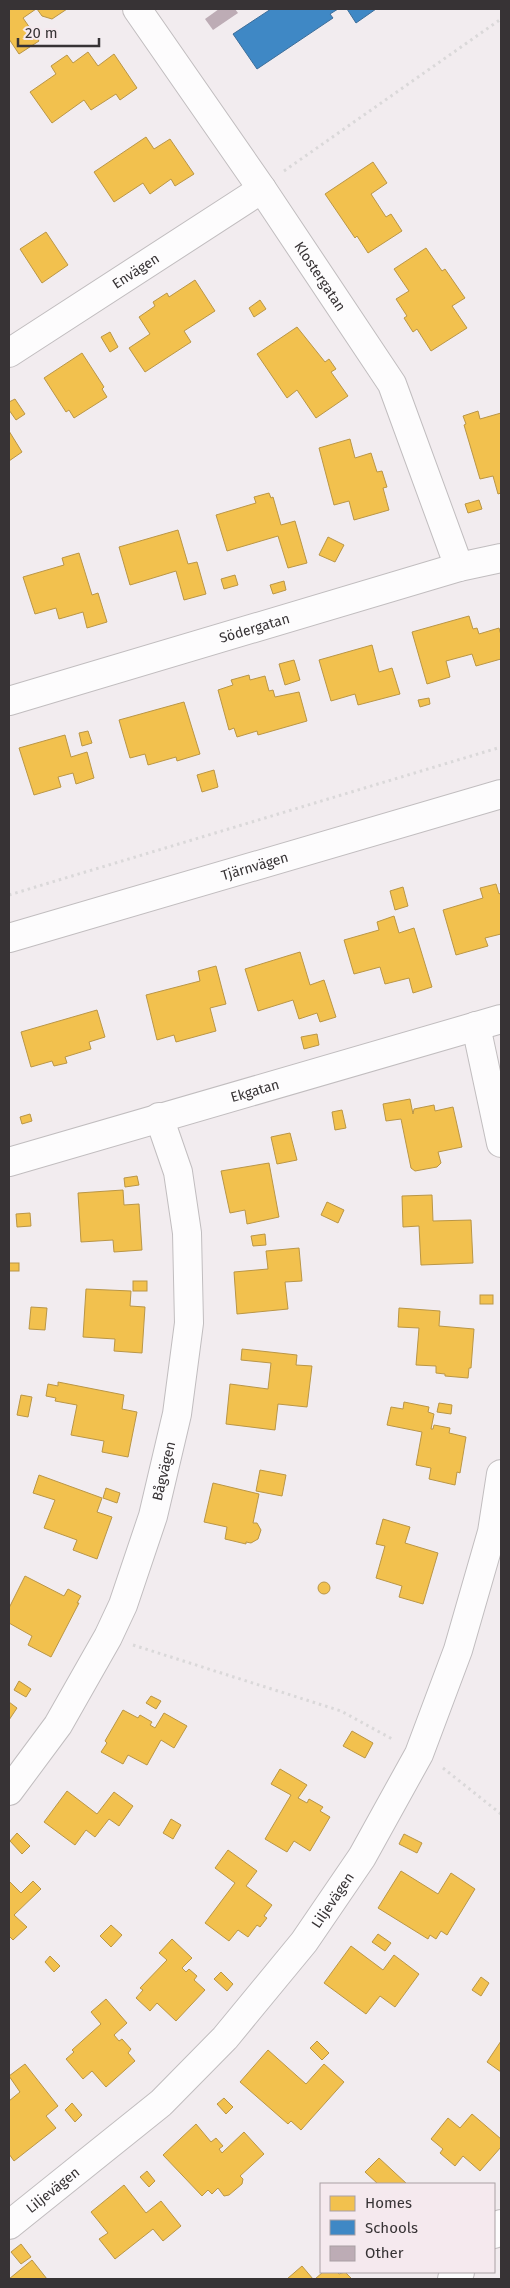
<svg xmlns="http://www.w3.org/2000/svg" width="510" height="2288" font-family="'Fira Sans',sans-serif">
  <style>
    .homes { fill: #f2c14e; stroke: #ba9646 }
    .schools { fill: #3f88c5; stroke: #3d6e9a }
    .building { fill: #bdacb5 }
    .lines { fill: none; stroke-linecap: round; stroke-linejoin: round }
    .street-casing { stroke: #c1bdbf; stroke-width: 30 }
    .secondary-casing { stroke: #c1bdbf; stroke-width: 30 }
    .path { stroke: #dad8d9; stroke-width: 3; stroke-dasharray: 2.5 4; stroke-linecap: butt }
    .street { stroke: #fdfcfd; stroke-width: 28 }
    .secondary { stroke: #fdfcfd; stroke-width: 28 }
    .labels { text-anchor: middle; dominant-baseline: central; stroke-width: 5; stroke-linejoin: round; paint-order: stroke }
    .street-label { font-size: 14px; fill: #373335; stroke: #f5e9ee }
  </style>
  <rect width="100%" height="100%" fill="#f2ecef"/>
  <g class="homes">
    <path d="M9,9H36L23,18L39,41L19,54L9,39Z"/>
    <path d="M37,9H67L52,19L42,16Z"/>
    <path d="M88,52L98,66L114,54L137,88L120,100L116,94L91,110L84,100L52,123L30,92L56,74L51,66L67,55L73,63Z"/>
    <path d="M146,137L154,149L170,139L194,174L175,186L171,179L150,194L143,183L114,202L94,172Z"/>
    <path d="M373,162L387,183L371,194L386,217L391,214L402,231L368,253L357,236L355,238L325,194Z"/>
    <path d="M46,232L68,265L42,283L20,249Z"/>
    <path d="M426,248L442,271L445,269L465,298L452,306L467,328L431,351L417,329L413,332L404,318L407,316L396,299L409,291L394,269Z"/>
    <path d="M195,280L215,311L184,331L191,342L145,372L129,348L150,334L139,317L155,306L153,302L167,293L169,297Z"/>
    <path d="M260,300L266,309L254,317L249,308Z"/>
    <path d="M297,327L325,362L329,359L336,369L331,372L348,396L316,418L297,390L287,398L257,354Z"/>
    <path d="M110,332L118,347L110,352L101,337Z"/>
    <path d="M82,353L104,387L102,389L107,397L74,418L69,410L66,412L44,378Z"/>
    <path d="M15,399L25,414L16,420L9,410V402Z"/>
    <path d="M478,411L480,419L501,413V493L498,494L493,476L480,479L464,425L466,424L463,416Z"/>
    <path d="M9,431L22,452L9,461Z"/>
    <path d="M350,439L355,458L371,453L377,472L382,471L387,487L383,488L389,510L354,520L349,501L334,505L319,448Z"/>
    <path d="M269,493L271,498L273,497L281,525L295,521L307,563L288,568L278,536L227,551L216,515L256,503L254,497Z"/>
    <path d="M479,500L482,509L468,513L465,504Z"/>
    <path d="M178,530L188,564L197,562L206,594L184,600L176,571L130,585L119,547Z"/>
    <path d="M328,537L344,545L335,562L319,555Z"/>
    <path d="M79,553L92,595L98,593L107,622L87,628L83,612L59,619L56,608L35,614L23,577L64,565L62,558Z"/>
    <path d="M235,575L238,585L224,589L221,579Z"/>
    <path d="M284,581L286,590L273,594L270,585Z"/>
    <path d="M469,616L473,629L477,628L479,634L499,628L501,635V659L476,666L472,654L446,661L450,677L427,684L412,632Z"/>
    <path d="M372,645L379,672L392,668L400,694L358,705L355,694L331,701L319,660Z"/>
    <path d="M294,660L300,680L285,685L279,664Z"/>
    <path d="M249,675L250,680L265,676L269,691L273,690L275,697L299,692L307,721L258,735L257,731L237,737L234,728L229,730L218,690L233,685L231,680Z"/>
    <path d="M429,698L430,704L420,707L418,700Z"/>
    <path d="M184,702L200,754L177,761L176,757L148,765L145,754L130,758L119,720Z"/>
    <path d="M88,731L92,743L82,746L79,733Z"/>
    <path d="M65,735L71,757L87,752L94,778L76,784L73,773L58,777L61,787L34,795L19,748Z"/>
    <path d="M214,770L218,787L202,792L197,775Z"/>
    <path d="M496,884L499,894L501,893V934L485,938L488,946L456,955L443,910L483,898L480,888Z"/>
    <path d="M403,887L408,906L395,910L390,891Z"/>
    <path d="M394,916L399,933L414,928L432,987L413,993L409,978L385,984L380,967L354,974L344,940L379,930L377,922Z"/>
    <path d="M300,952L310,985L324,980L336,1017L320,1022L317,1013L299,1019L293,1000L258,1011L245,969Z"/>
    <path d="M216,966L226,1004L210,1008L216,1031L176,1042L174,1035L157,1040L146,995L200,981L198,971Z"/>
    <path d="M97,1010L105,1037L89,1042L91,1049L65,1057L67,1063L54,1066L52,1061L31,1067L21,1032Z"/>
    <path d="M317,1034L319,1045L304,1049L301,1037Z"/>
    <path d="M410,1099L413,1114L414,1109L434,1105L435,1111L453,1107L462,1147L438,1152L441,1163L437,1167L415,1171L411,1168L401,1119L386,1121L383,1104Z"/>
    <path d="M342,1110L346,1128L335,1130L332,1112Z"/>
    <path d="M30,1114L32,1121L22,1124L20,1117Z"/>
    <path d="M290,1133L297,1160L277,1164L271,1137Z"/>
    <path d="M269,1163L279,1217L247,1224L245,1210L230,1213L221,1171Z"/>
    <path d="M137,1176L139,1185L125,1187L124,1178Z"/>
    <path d="M123,1190L124,1205L139,1204L142,1250L114,1252L113,1240L81,1242L78,1193Z"/>
    <path d="M432,1195L433,1221L471,1220L473,1263L421,1265L419,1226L403,1227L402,1196Z"/>
    <path d="M327,1202L344,1210L338,1223L321,1215Z"/>
    <path d="M30,1213L31,1226L17,1227L16,1214Z"/>
    <path d="M265,1234L266,1245L253,1246L251,1236Z"/>
    <path d="M299,1248L302,1281L285,1282L288,1309L237,1314L234,1272L268,1269L266,1251Z"/>
    <rect x="9" y="1263" width="10" height="8"/>
    <rect x="133" y="1281" width="14" height="10"/>
    <path d="M86,1289L131,1291L130,1306L145,1307L142,1353L114,1351L115,1339L83,1337Z"/>
    <rect x="480" y="1295" width="13" height="9"/>
    <path d="M31,1307L47,1308L45,1330L29,1329Z"/>
    <path d="M399,1308L440,1311L439,1326L474,1329L471,1368H469L468,1378L445,1376V1374L436,1373V1366L416,1365L419,1328L398,1327Z"/>
    <path d="M242,1349L297,1355L296,1365L312,1366L307,1407L278,1404L275,1430L226,1424L230,1384L268,1389L271,1363L241,1360Z"/>
    <path d="M58,1382L124,1395L122,1409L137,1412L128,1457L102,1452L104,1441L71,1435L77,1405L55,1401L56,1398L46,1396L48,1384L58,1386Z"/>
    <path d="M21,1395L32,1397L28,1417L17,1415Z"/>
    <path d="M404,1402L429,1407L428,1412L434,1414L431,1429H433L434,1425L450,1428L449,1433L466,1437L460,1473L457,1472L455,1485L429,1479L431,1468L416,1465L422,1432L387,1425L391,1407L403,1409Z"/>
    <path d="M439,1403L452,1405L451,1414L437,1412Z"/>
    <path d="M260,1470L286,1475L282,1496L256,1491Z"/>
    <path d="M39,1475L102,1498L97,1512L112,1517L97,1559L73,1550L77,1540L44,1528L55,1500L33,1493Z"/>
    <path d="M213,1483L259,1494L253,1523H257L261,1530L258,1539L251,1543L246,1542V1544L225,1539L227,1527L204,1522Z"/>
    <path d="M106,1488L120,1493L117,1503L103,1498Z"/>
    <path d="M383,1519L410,1527L405,1543L438,1553L423,1604L399,1597L402,1586L376,1578L385,1546L376,1544Z"/>
    <path d="M25,1576L64,1596L68,1589L81,1596L77,1603H79L51,1657L28,1645L32,1636L9,1623V1608Z"/>
    <circle cx="324" cy="1588" r="6"/>
    <path d="M19,1681L31,1689L26,1697L14,1690Z"/>
    <path d="M151,1696L161,1701L156,1709L146,1703Z"/>
    <path d="M9,1702L17,1708L9,1720Z"/>
    <path d="M123,1710L138,1718L140,1715L152,1722L150,1725L155,1728L164,1713L187,1726L174,1748L161,1740L147,1765L128,1755L123,1764L101,1752L107,1743L105,1741Z"/>
    <path d="M352,1731L373,1743L365,1758L343,1746Z"/>
    <path d="M280,1769L307,1785L298,1798L307,1803L309,1799L323,1807L320,1811L330,1817L310,1851L294,1841L287,1852L265,1839L291,1795L271,1784Z"/>
    <path d="M67,1791L97,1814L114,1792L133,1806L119,1826L109,1819L95,1837L86,1830L75,1845L44,1822Z"/>
    <path d="M171,1819L181,1825L173,1839L163,1833Z"/>
    <path d="M17,1833L30,1846L22,1854L10,1841Z"/>
    <path d="M404,1834L422,1843L417,1853L399,1844Z"/>
    <path d="M228,1850L257,1871L246,1886L272,1905L264,1916L267,1918L260,1927L257,1925L248,1937L238,1930L229,1941L205,1923L235,1883L215,1868Z"/>
    <path d="M401,1871L438,1894L451,1873L475,1889L447,1935L441,1931L436,1939L430,1935L428,1939L378,1908Z"/>
    <path d="M9,1881L21,1893L33,1881L41,1889L14,1915L27,1927L13,1940L9,1936Z"/>
    <path d="M111,1925L122,1935L111,1947L100,1936Z"/>
    <path d="M378,1934L391,1943L385,1951L372,1942Z"/>
    <path d="M172,1939L192,1958L182,1968L186,1972L189,1969L197,1976L194,1980L205,1990L176,2021L157,2003L150,2011L136,1998L143,1990L140,1988L167,1960L159,1953Z"/>
    <path d="M351,1946L383,1970L394,1955L419,1974L395,2007L380,1996L366,2014L324,1983Z"/>
    <path d="M50,1956L60,1966L54,1972L45,1962Z"/>
    <path d="M221,1972L233,1984L227,1991L214,1979Z"/>
    <path d="M481,1977L489,1983L481,1996L472,1990Z"/>
    <path d="M106,1999L127,2023L114,2035L119,2041L122,2039L131,2049L128,2053L135,2061L106,2087L92,2071L83,2079L66,2059L74,2052L72,2050L101,2024L91,2012Z"/>
    <path d="M317,2041L329,2053L322,2060L310,2048Z"/>
    <path d="M501,2041V2072L487,2062Z"/>
    <path d="M268,2050L306,2084L324,2064L344,2082L301,2130L291,2121L288,2124L240,2082Z"/>
    <path d="M25,2064L58,2106L46,2116L56,2128L14,2161L9,2154V2101L20,2092L9,2076Z"/>
    <path d="M224,2098L233,2107L226,2114L217,2104Z"/>
    <path d="M72,2103L82,2115L75,2122L65,2110Z"/>
    <path d="M472,2114L501,2139V2147L480,2171L463,2156L455,2166L440,2153L443,2149L431,2139L448,2118L460,2128Z"/>
    <path d="M196,2124L211,2142L216,2138L223,2146L219,2149L222,2153L244,2132L264,2154L240,2176L243,2179L242,2184L229,2195L224,2196L218,2188L212,2194L208,2190L202,2196L163,2155Z"/>
    <path d="M379,2158L407,2184H378L365,2172Z"/>
    <path d="M147,2171L155,2181L149,2187L140,2177Z"/>
    <path d="M124,2185L146,2213L161,2201L181,2226L163,2241L153,2229L115,2259L99,2239L108,2233L91,2212Z"/>
    <path d="M21,2244L31,2257L21,2264L11,2252Z"/>
    <path d="M32,2260L47,2279H9Z"/>
    <path d="M302,2266L313,2279H287Z"/>
    <path d="M323,2272H337L339,2274L345,2272L352,2279H315Z"/>
  </g>
  <g class="schools">
    <path d="M271,9H338L330,14L333,18L257,69L233,34Z"/>
    <path d="M347,9H376L356,23Z"/>
  </g>
  <path class="building" d="M219,9H235L238,13L213,30L205,19Z"/>
  <g class="lines">
    <defs>
      <g id="street">
        <path id="s1" d="M137,9L262,189L392,384L459,567"/>
        <path id="s2" d="M9,353L262,189"/>
        <path id="s3" d="M9,701L459,567L501,558"/>
        <path d="M476,1026L501,1143"/>
        <path id="s4" d="M9,1162L501,1019"/>
        <path id="s5" d="M9,1791L58,1725L108,1637L123,1605L153,1516L177,1414L189,1323L187,1233L178,1172L159,1117"/>
        <path id="s6" d="M9,2225L161,2103L225,2038L304,1942L362,1857L419,1754L458,1650L492,1532L501,1474"/>
        <path d="M494,2234L501,2224"/>
        <path d="M452,2279L460,2272"/>
      </g>
      <g id="secondary">
        <path id="s7" d="M9,938L501,794"/>
      </g>
    </defs>
    <use href="#street" class="street-casing"/>
    <use href="#secondary" class="secondary-casing"/>
    <g class="path">
      <path d="M284,171L501,19"/>
      <path d="M9,895L501,747"/>
      <path d="M133,1645L341,1711L394,1740"/>
      <path d="M443,1768L501,1814"/>
    </g>
    <use href="#street" class="street"/>
    <use href="#secondary" class="secondary"/>
  </g>
  <g class="labels">
    <g class="street-label">
      <text stroke="none"><textPath href="#s2" startOffset="151">Envägen</textPath></text>
      <text stroke="none"><textPath href="#s1" startOffset="324">Klostergatan</textPath></text>
      <text stroke="none"><textPath href="#s3" startOffset="256">Södergatan</textPath></text>
      <text stroke="none"><textPath href="#s7" startOffset="256">Tjärnvägen</textPath></text>
      <text stroke="none"><textPath href="#s4" startOffset="256">Ekgatan</textPath></text>
      <text stroke="none"><textPath href="#s5" startOffset="359">Bågvägen</textPath></text>
      <text stroke="none"><textPath href="#s6" startOffset="461">Liljevägen</textPath></text>
      <text stroke="none"><textPath href="#s6" startOffset="56">Liljevägen</textPath></text>
    </g>
  </g>
  <rect width="510" height="2288" fill="none" stroke="#373335" stroke-width="20"/>
  <rect x="320" y="2183" width="175" height="90" fill="#f5e9ee" stroke="#a9a0a4"/>
  <rect x="330" y="2196" width="25" height="15" fill="#f2c14e" stroke="#a9a0a4"/>
  <text x="365" y="2208" font-size="15" fill="#373335">Homes</text>
  <rect x="330" y="2220" width="25" height="15" fill="#3f88c5" stroke="#a9a0a4"/>
  <text x="365" y="2233" font-size="15" fill="#373335">Schools</text>
  <rect x="330" y="2246" width="25" height="15" fill="#bdacb5" stroke="#a9a0a4"/>
  <text x="365" y="2258" font-size="15" fill="#373335">Other</text>
  <path d="M18 38v8h81v-8" fill="none" stroke="#373335" stroke-width="2.5"/>
  <text x="25" y="38" font-size="15" fill="#373335" stroke="#f5e9ee" stroke-width="4" paint-order="stroke">20 m</text>
</svg>
